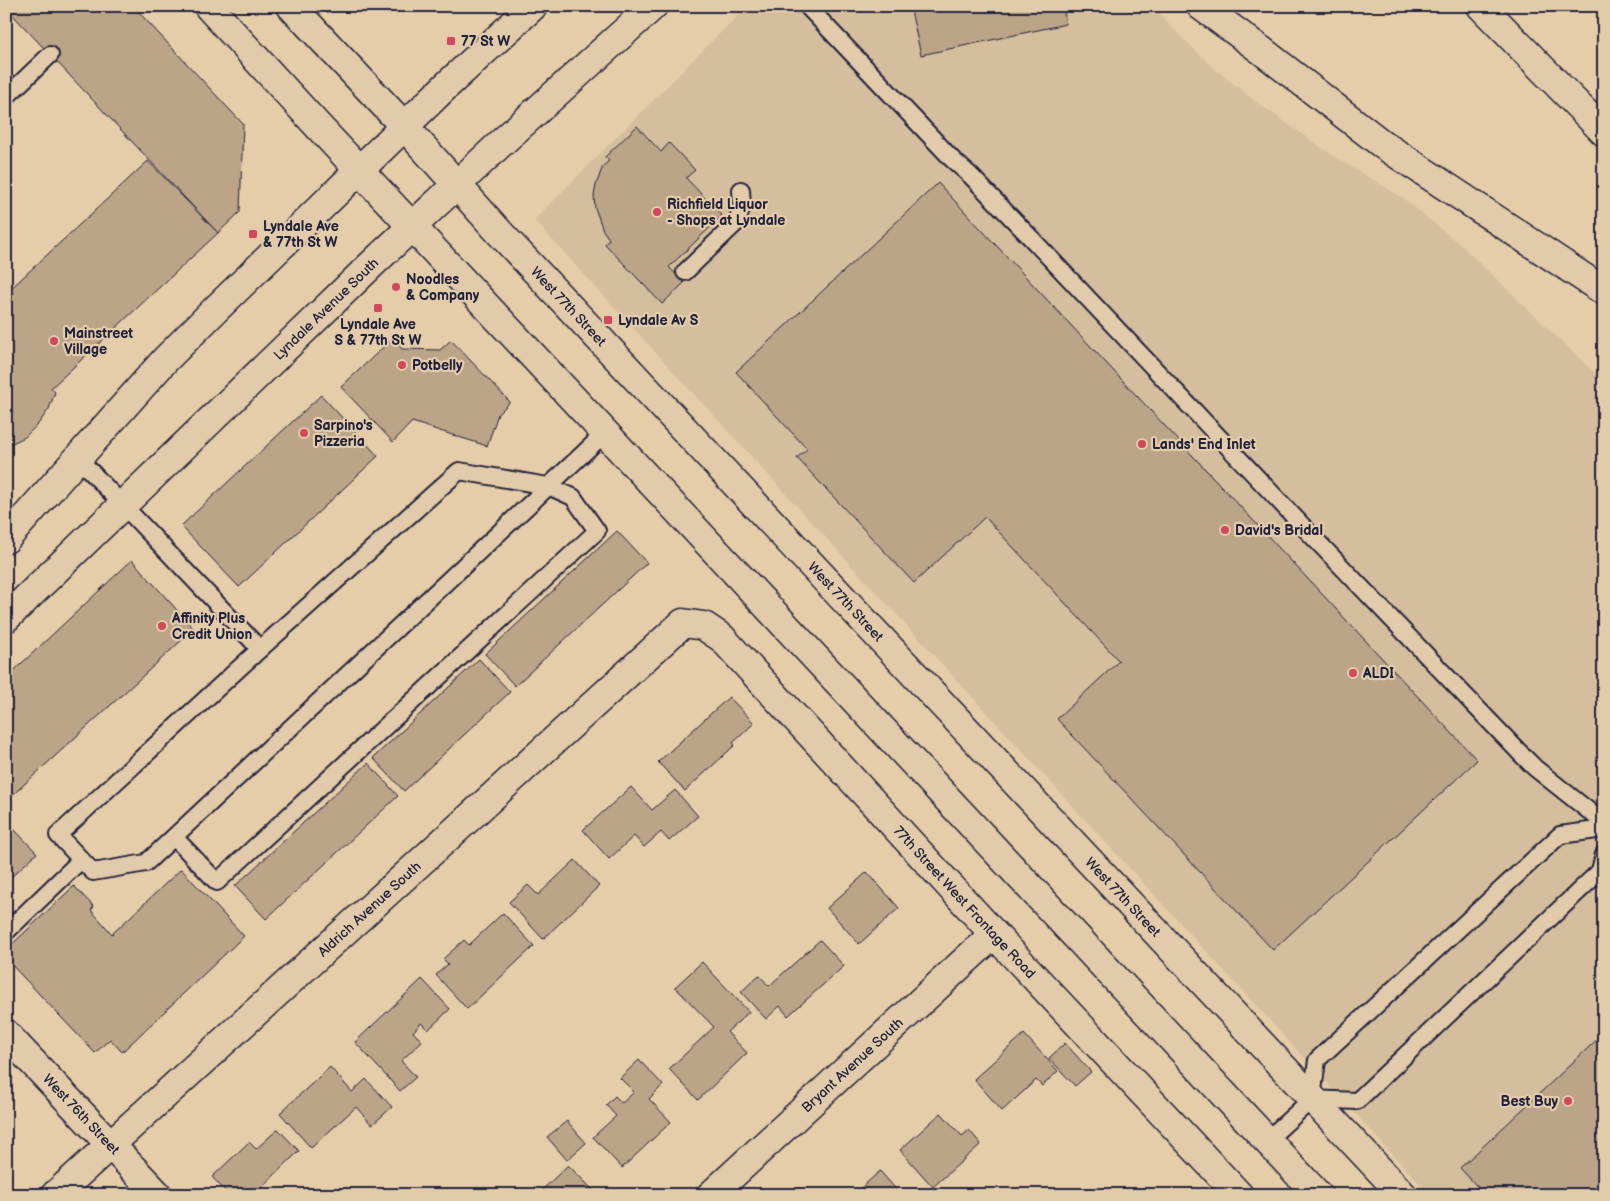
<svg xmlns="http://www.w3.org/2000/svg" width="1610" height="1201" font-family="'Balsamiq Sans',sans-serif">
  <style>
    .built { fill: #d5be9d }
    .building { fill: #bba488; stroke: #22223b }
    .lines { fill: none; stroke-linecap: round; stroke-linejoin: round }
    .lane-casing { stroke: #22223b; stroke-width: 20 }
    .street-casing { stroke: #22223b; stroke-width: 31 }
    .secondary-casing { stroke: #22223b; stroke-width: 31 }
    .highway-casing { stroke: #22223b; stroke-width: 31 }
    .lane { stroke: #e2cbab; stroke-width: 16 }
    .street { stroke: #e2cbab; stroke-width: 28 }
    .secondary { stroke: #e2cbab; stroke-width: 28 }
    .highway { stroke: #e2cbab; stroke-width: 28 }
    .poi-dot { fill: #d1495b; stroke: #e2cbab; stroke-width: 2 }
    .labels { text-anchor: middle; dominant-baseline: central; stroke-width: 4.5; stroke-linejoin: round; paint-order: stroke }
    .poi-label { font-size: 14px; font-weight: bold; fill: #22223b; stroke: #e2cbab; text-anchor: start }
    .street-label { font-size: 14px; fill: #22223b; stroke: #e2cbab }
  </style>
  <rect width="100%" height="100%" fill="#e6cda9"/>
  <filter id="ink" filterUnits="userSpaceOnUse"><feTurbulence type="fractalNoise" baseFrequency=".02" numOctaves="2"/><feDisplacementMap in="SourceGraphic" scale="10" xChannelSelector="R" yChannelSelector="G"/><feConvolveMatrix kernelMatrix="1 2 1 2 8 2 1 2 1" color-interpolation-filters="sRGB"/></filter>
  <g filter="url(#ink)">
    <path class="built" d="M747,6H1153L1177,33L1215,69L1259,104L1335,157L1403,198L1463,247L1604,382V1195H1430L534,220Z"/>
    <g class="building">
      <path d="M15,6H133L243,124L240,212L218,233L9,11Z"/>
      <path d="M910,6H1063L1066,24L921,55Z"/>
      <path d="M637,126L661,152L669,143L695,170L686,178L722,216L669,267L684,283L662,304L605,244L609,239L603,230L595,208L594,196L596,185L603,166L609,161L605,157Z"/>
      <path d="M148,161L218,233L51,388L55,392L49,409L39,423L25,437L6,446V293Z"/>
      <path d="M938,183L1477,760L1273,950L1057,719L1119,661L985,517L914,583L797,458L807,449L736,372Z"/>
      <path d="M392,339L402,349L440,350L451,340L510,402L498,414L487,446L412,422L393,442L341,387Z"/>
      <path d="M321,395L378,456L239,587L181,526Z"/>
      <path d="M617,531L647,563L515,686L485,654Z"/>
      <path d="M132,560L194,629L6,801V678Z"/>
      <path d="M479,659L510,692L404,791L373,758Z"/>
      <path d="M729,697L754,723L733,743L735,745L685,791L658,762Z"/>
      <path d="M368,763L398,796L266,919L235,886Z"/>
      <path d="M631,787L652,810L675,790L698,816L669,841L661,832L644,847L634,836L609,859L583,830Z"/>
      <path d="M6,821L37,853L6,882Z"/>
      <path d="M575,860L599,886L543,939L509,902L528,885L538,895Z"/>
      <path d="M181,869L244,936L122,1052L110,1039L95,1053L6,959V950L74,886L94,907L91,910L112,934Z"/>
      <path d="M867,872L899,908L859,944L827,908Z"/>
      <path d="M503,913L534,946L467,1009L436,975L448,964L443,959L464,940L469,945Z"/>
      <path d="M820,940L844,966L788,1016L780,1006L766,1019L741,992L759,975L769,986Z"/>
      <path d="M702,962L749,1012L727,1032L747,1053L698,1100L669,1069L714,1027L675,987Z"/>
      <path d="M422,979L450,1009L428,1030L421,1023L413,1032L422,1041L401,1061L416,1077L400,1091L355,1042Z"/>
      <path d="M1604,1033V1195H1485L1460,1168Z"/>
      <path d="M1024,1034L1058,1071L1042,1086L1036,1080L1002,1111L974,1079Z"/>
      <path d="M1065,1043L1091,1072L1075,1086L1049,1058Z"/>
      <path d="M639,1060L663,1085L649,1099L671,1122L622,1168L593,1137L616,1116L606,1105L615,1096L622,1103L634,1092L620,1078Z"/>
      <path d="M330,1067L352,1092L366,1079L392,1107L372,1125L356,1107L311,1148L280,1113Z"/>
      <path d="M941,1113L962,1136L969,1130L981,1144L933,1187L900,1150Z"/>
      <path d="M567,1121L586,1143L567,1160L547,1137Z"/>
      <path d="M278,1129L299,1151L254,1195H229L212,1177L249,1142L256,1149Z"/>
      <path d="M568,1165L595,1192L592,1195H537Z"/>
      <path d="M880,1171L901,1195H853Z"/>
    </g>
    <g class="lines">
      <defs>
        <g id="lane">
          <path d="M807,6L953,160L971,176L1031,238L1315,539L1522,755L1535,768L1604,823"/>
          <path d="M6,97L50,55"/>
          <path d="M685,272L737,222L742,206L741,190"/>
          <path d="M78,458L260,649"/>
          <path d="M174,837L217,882L597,531L573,497L548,486L459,471L260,649L58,835L93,872L146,863L518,515L605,433"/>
          <path d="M6,932L81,860"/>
          <path d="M1312,1099L1357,1101L1600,871L1604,854"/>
          <path d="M1267,1140L1312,1099L1317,1060L1560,835L1604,829"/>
        </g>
        <g id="street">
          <path id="s1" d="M55,1195L683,623L704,626L722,638L994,934L1239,1195"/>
          <path id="s2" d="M711,1195L994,934"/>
        </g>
        <g id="secondary">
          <path d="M208,6L317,125L1318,1195"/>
          <path id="s3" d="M291,6L405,127L500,233L1403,1195"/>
          <path d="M6,539L165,360L216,309L446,86L533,6"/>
          <path id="s4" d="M6,618L371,265L500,144L653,6"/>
          <path id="s5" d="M6,1034L158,1195"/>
        </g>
        <g id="highway">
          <path d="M1201,6L1261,50L1382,144L1604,291"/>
          <path d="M1481,6L1604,132"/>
        </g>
      </defs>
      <use href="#lane" class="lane-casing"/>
      <use href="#street" class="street-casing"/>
      <use href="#secondary" class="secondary-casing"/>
      <use href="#highway" class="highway-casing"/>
      <use href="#lane" class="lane"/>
      <use href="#street" class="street"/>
      <use href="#secondary" class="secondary"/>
      <use href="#highway" class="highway"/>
    </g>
  </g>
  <g class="poi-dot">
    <rect x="446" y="36" width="10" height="10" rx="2.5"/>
    <circle cx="657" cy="212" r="5"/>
    <rect x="248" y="229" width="10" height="10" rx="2.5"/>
    <circle cx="396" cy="287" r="5"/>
    <rect x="373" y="303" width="10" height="10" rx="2.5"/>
    <rect x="603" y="315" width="10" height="10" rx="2.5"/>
    <circle cx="54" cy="341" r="5"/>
    <circle cx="402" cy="365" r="5"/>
    <circle cx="304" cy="433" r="5"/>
    <circle cx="1142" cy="444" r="5"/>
    <circle cx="1225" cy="530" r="5"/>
    <circle cx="162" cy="626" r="5"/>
    <circle cx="1353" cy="673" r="5"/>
    <circle cx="1568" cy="1101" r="5"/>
  </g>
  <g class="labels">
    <g class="poi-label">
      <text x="461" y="41">77 St W</text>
      <text x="667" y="204">Richfield Liquor<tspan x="667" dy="16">- Shops at Lyndale</tspan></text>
      <text x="263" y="226">Lyndale Ave<tspan x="263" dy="16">&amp; 77th St W</tspan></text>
      <text x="406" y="279">Noodles<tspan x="406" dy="16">&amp; Company</tspan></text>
      <text x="618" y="320">Lyndale Av S</text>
      <text x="378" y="324" text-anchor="middle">Lyndale Ave<tspan x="378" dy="16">S &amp; 77th St W</tspan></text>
      <text x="64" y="333">Mainstreet<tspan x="64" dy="16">Village</tspan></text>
      <text x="412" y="365">Potbelly</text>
      <text x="314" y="425">Sarpino's<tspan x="314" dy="16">Pizzeria</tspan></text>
      <text x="1152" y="444">Lands' End Inlet</text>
      <text x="1235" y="530">David's Bridal</text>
      <text x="172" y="618">Affinity Plus<tspan x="172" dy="16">Credit Union</tspan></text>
      <text x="1363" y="673">ALDI</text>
      <text x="1558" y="1101" text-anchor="end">Best Buy</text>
    </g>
    <g class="street-label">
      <text stroke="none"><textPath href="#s3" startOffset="409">West 77th Street</textPath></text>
      <text stroke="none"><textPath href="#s4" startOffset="445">Lyndale Avenue South</textPath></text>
      <text stroke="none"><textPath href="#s3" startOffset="814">West 77th Street</textPath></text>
      <text stroke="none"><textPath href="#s3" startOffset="1219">West 77th Street</textPath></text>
      <text stroke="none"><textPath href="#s1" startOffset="1251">77th Street West Frontage Road</textPath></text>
      <text stroke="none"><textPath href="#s1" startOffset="425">Aldrich Avenue South</textPath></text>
      <text stroke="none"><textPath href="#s2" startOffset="192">Bryant Avenue South</textPath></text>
      <text stroke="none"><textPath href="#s5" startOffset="110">West 76th Street</textPath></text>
    </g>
  </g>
  <rect width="1610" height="1201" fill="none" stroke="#e2cbab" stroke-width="25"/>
  <rect x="12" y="12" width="1585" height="1176" fill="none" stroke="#22223b" stroke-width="2" filter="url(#ink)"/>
</svg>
